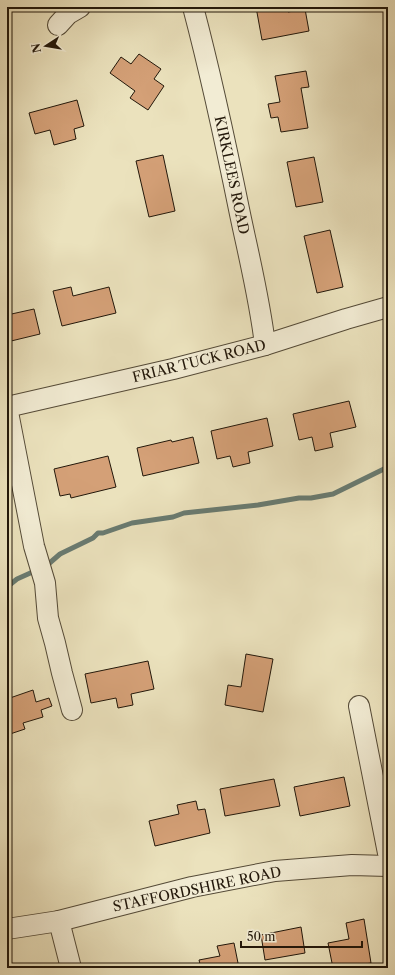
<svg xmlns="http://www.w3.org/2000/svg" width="395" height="975" font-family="'Libre Caslon Text',serif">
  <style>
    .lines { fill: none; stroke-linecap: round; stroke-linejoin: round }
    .stream { stroke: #697b71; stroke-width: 5 }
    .building { fill: #d4a077; stroke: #22170a }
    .minor-casing { stroke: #544a37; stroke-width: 22 }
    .minor { stroke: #f2ecd4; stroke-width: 20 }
    .labels { text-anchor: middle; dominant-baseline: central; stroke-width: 3.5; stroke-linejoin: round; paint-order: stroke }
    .street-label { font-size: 14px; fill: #22170a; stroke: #f2ecd4 }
  </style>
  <rect width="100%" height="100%" fill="#ebe2bd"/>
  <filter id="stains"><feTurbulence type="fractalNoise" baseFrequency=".005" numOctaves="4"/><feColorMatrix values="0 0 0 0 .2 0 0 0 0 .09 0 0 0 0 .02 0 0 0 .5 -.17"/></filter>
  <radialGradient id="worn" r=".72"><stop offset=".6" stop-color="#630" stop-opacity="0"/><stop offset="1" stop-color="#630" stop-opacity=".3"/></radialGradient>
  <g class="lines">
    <g class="stream">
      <path d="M45,567L60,554L93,538L98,533H103L132,523L173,517L184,513L258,505L299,498H311L333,494L388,467"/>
      <path d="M7,587L17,579L37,570"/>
    </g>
  </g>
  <g class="building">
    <path d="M256,7H287L288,12L305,9L309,31L262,40Z"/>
    <path d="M139,54L161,69L154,79L164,86L148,110L130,98L135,91L110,73L121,57L131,64Z"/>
    <path d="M306,71L309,87L301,88L308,128L281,132L278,117L271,118L268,104L280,102L275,76Z"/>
    <path d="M77,100L84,126L74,129L76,139L54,145L50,130L35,134L29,113Z"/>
    <path d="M163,155L175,211L149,217L136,161Z"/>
    <path d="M314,157L323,202L296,207L287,162Z"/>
    <path d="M330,230L343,287L317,293L304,236Z"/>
    <path d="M71,287L73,296L109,287L116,313L62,326L53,291Z"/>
    <path d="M34,309L40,334L7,342V315Z"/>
    <path d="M349,401L356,427L330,433L333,447L315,451L312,437L299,440L293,414Z"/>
    <path d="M267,418L273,446L248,452L250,463L233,467L230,456L217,459L211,431Z"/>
    <path d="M193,437L199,463L143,476L137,448L171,440L172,442Z"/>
    <path d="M108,456L116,487L71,498L70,494L60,496L54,469Z"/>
    <path d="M246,654L273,659L263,712L225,705L228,685L241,687Z"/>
    <path d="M148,661L154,689L131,694L133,705L118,708L116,698L91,703L85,674Z"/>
    <path d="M33,690L36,702L49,698L52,706L41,710L43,717L23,723L25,729L7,735V699Z"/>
    <path d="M344,777L350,806L300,816L294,787Z"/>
    <path d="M274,779L280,806L225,816L220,789Z"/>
    <path d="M196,801L198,810L205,809L210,833L155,846L149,821L179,814L177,805Z"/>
    <path d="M364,919L371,963L341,968H333L328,943L349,939L346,923Z"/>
    <path d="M301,927L305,953L265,960L261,935Z"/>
    <path d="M234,943L239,968H201L199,960L220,956L217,946Z"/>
  </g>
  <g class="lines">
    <defs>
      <g id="minor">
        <path d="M193,7C211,75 226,145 240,214C249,257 260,301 265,345"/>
        <path d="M58,25L68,14L80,7"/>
        <path d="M7,407L173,369L265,345L346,319L388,307"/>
        <path d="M7,407L34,546L45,583L48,618L55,643L62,673L72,710"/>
        <path d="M359,706L388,853"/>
        <path d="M59,921L71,968"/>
        <path d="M7,929L59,921L192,887L275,871L352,865L388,866"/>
      </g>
    </defs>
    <use href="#minor" class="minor-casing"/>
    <use href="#minor" class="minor"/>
  </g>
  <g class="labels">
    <g class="street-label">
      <text transform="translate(232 175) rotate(78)">KIRKLEES ROAD</text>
      <text transform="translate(199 361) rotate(-14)">FRIAR TUCK ROAD</text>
      <text transform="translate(197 889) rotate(-12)">STAFFORDSHIRE ROAD</text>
    </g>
  </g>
  <rect width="395" height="975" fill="none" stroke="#ebe2bd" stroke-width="24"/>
  <rect x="8" y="8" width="379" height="959" fill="none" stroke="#22170a" stroke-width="2"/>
  <rect x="12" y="12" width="371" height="951" fill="none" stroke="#22170a"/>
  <g transform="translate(46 46) rotate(258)" stroke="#f2ecd4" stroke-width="3" paint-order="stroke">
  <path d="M0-3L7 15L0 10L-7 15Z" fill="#22170a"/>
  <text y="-6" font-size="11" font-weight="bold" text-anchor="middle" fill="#22170a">N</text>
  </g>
  <path d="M241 941v6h121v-6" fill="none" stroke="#22170a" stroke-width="2"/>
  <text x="247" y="941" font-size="12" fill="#22170a" stroke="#f2ecd4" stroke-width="3" paint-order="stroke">50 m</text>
  <rect width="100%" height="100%" filter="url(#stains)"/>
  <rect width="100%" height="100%" fill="url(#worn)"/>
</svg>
